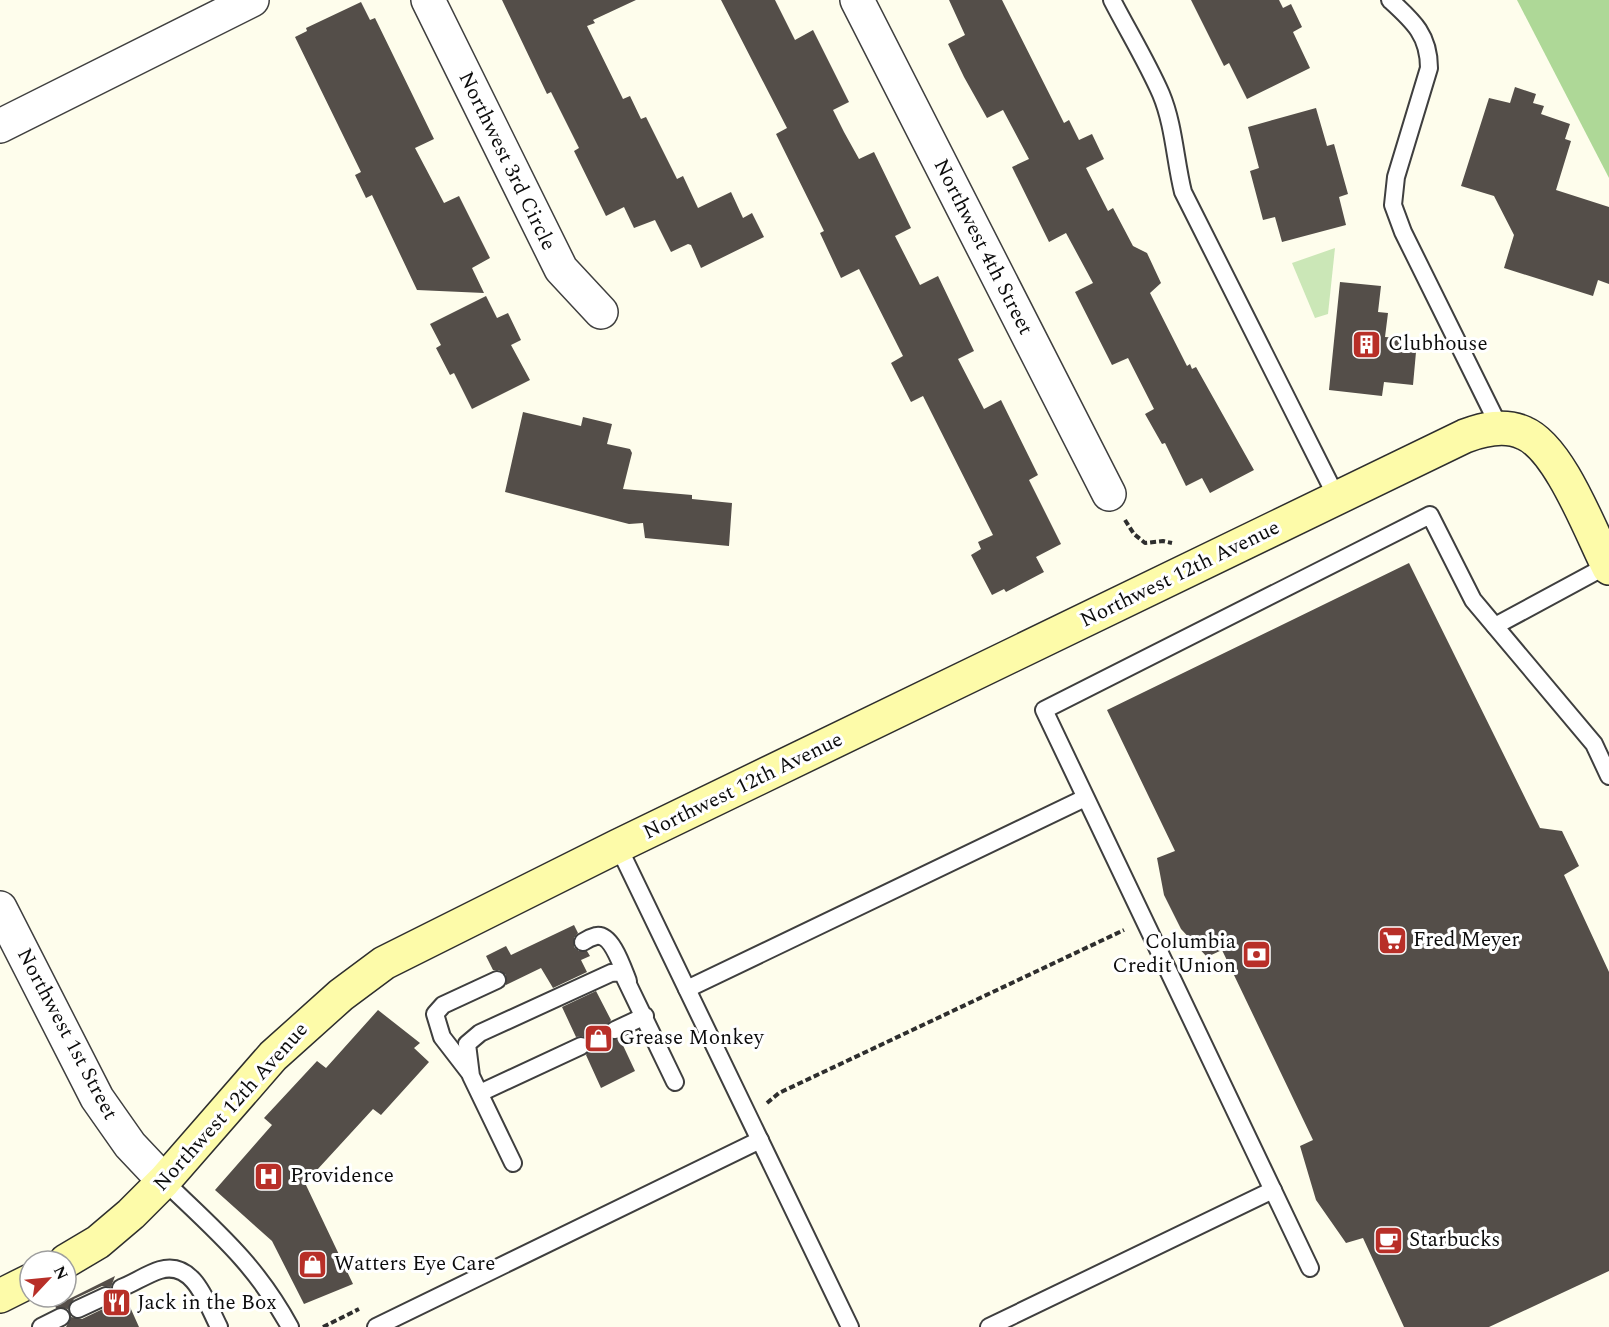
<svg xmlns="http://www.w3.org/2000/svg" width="1609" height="1327" font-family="Spectral,serif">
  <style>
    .green { fill: #cbe7b7 }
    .forest { fill: #aed897 }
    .building { fill: #544e49 }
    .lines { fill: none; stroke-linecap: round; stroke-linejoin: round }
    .lane-casing { stroke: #3f3f3f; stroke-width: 20 }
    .street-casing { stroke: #3f3f3f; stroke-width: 36 }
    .secondary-casing { stroke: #2e2e2e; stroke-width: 36 }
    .path { stroke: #2e2e2e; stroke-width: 4; stroke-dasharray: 6 3; stroke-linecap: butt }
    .lane { stroke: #fff; stroke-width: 16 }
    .street { stroke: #fff; stroke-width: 33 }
    .secondary { stroke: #fdfba9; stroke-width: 33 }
    .labels { text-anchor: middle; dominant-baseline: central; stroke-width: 6; stroke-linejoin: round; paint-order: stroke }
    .street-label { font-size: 21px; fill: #0c0c0c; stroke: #fff }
    .poi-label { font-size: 21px; fill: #0c0c0c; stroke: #fff; text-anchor: start }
  </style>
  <rect width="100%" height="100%" fill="#fefdec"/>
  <path class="green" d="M1335,248L1328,314L1315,318L1292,263Z"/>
  <path class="forest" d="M1517,0H1609V178Z"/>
  <g class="building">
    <path d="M502,0H636L593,20L595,23L587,26L623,99L630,96L641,119L646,117L677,179L683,176L698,208L731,192L743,218L752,213L764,237L701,268L691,245L688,244L671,252L655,220L634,228L624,207L606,216L574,151L579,148L551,92L547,94Z"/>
    <path d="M721,0H775L795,40L813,30L849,102L833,110L844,132L859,159L874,152L911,228L895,236L920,285L938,276L974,351L958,359L984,409L1001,400L1038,475L1029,480L1061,544L1036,557L1044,572L1006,592L1004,589L992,595L971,555L981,549L978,542L993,535L923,396L911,402L891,363L903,356L859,269L841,278L820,233L824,231L776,134L787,128Z"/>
    <path d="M949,0H1002L1064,123L1069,120L1079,140L1092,134L1104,159L1086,168L1108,211L1113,208L1133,246L1147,253L1161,283L1150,293L1187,366L1190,364L1192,369L1196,367L1254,470L1210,493L1202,478L1186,486L1165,443L1162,444L1145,414L1154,409L1128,358L1112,365L1075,292L1093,283L1066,233L1049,242L1012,167L1029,159L1003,110L987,118L964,77L948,44L965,35Z"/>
    <path d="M1191,0H1279L1283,8L1291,4L1302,27L1293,32L1310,68L1247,99L1229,63L1224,66Z"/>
    <path d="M361,2L370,20L375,18L434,139L415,148L444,203L459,196L490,258L472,268L484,293L417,290L372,195L366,198L355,175L361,172L295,37L307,31L306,28Z"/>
    <path d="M1515,87L1536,94L1533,103L1544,106L1541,114L1570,124L1565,139L1571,141L1556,190L1609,207V284L1598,280L1593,296L1504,268L1514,235L1494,196L1461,186L1489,98L1510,103Z"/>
    <path d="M1316,108L1327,146L1334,144L1348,194L1339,197L1346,225L1282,242L1275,217L1263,220L1250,171L1259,168L1248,127Z"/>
    <path d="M1340,282L1381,286L1378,312L1388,313L1385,337L1401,338L1400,351L1416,352L1413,385L1384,382L1382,396L1329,390Z"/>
    <path d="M486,296L497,318L508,313L521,340L511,345L530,380L472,409L454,373L450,375L436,348L441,345L430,324Z"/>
    <path d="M523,412L581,426L583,417L612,424L607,444L630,449L632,453L623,489L692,495V499L732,503L729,546L645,538L643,523L629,524L505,492Z"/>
    <path d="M1409,563L1540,828L1562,831L1579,866L1564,875L1609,972V1271L1489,1327H1404L1363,1238L1346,1243L1316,1200L1300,1146L1313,1140L1222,950L1207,957L1181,929L1164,895L1157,858L1175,851L1107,710Z"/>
    <path d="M574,925L578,933L574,938V947L579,951H587L590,956L581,960L587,972L553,988L541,968L506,985V975L499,970H493L486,956L506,946L511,955Z"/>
    <path d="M596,991L611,1020L605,1029L606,1035L614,1040L620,1039L635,1071L601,1088L586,1055L591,1047L590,1041L582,1036L576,1037L562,1007Z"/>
    <path d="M378,1010L420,1043L414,1048L429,1062L381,1115L373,1109L305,1183L353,1284L304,1304L272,1241L215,1190L272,1125L264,1118L317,1061L326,1068Z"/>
    <path d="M115,1276L111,1287L102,1286L74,1299L68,1309L56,1308L55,1306Z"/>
    <path d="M116,1297L126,1298L139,1327H66L71,1317L82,1319L111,1305Z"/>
  </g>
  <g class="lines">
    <defs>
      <g id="lane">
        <path d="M1112,0C1128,31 1147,62 1161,94C1174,125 1175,160 1183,192L1337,498"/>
        <path d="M1390,0C1413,21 1429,35 1429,68L1396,177L1393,205L1403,232L1500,428"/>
        <path d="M1495,626L1608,565"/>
        <path d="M618,846L850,1327"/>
        <path d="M583,942C586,940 592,937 596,936C612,933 623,969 628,981"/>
        <path d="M687,989L1085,798"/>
        <path d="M615,1030L645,1016"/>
        <path d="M469,1072L442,1037L435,1014L443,1005L497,980"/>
        <path d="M480,1093L581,1046"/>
        <path d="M513,1163L471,1076L467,1044L480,1033L611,973L622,972L675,1082"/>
        <path d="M164,1181C216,1231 255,1263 290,1327"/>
        <path d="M1310,1268L1044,710L1430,515L1473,600L1594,744L1609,776"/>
        <path d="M121,1288C134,1283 147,1274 160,1270C194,1260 207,1304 219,1327"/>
        <path d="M78,1309L106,1296"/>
        <path d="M41,1327L61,1317"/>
        <path d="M376,1327L760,1140"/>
        <path d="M989,1327L1273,1190"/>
      </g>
      <g id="street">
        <path d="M428,0L561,269L601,312"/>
        <path d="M857,0L1109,494"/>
        <path d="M0,126L252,0"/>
        <path d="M0,908L97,1098L130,1145L164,1181"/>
      </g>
      <g id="secondary">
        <path d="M66,1261L98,1242L131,1214L164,1181L273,1056L341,995L384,963L618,846L1465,436C1484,429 1505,424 1524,433C1560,448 1591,533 1609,568"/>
        <path d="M0,1296L30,1281"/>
      </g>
    </defs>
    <use href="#lane" class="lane-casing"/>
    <use href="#street" class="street-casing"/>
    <use href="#secondary" class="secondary-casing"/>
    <g class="path">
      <path d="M1125,520L1134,534L1145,543L1163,541L1172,543"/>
      <path d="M767,1103L779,1093L1124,930"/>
      <path d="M323,1327L359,1309"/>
    </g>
    <use href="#lane" class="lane"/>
    <use href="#street" class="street"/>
    <use href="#secondary" class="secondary"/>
  </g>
  <defs>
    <symbol id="building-square" viewBox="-11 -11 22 22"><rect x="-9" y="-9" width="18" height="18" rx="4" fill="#b82f28" stroke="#fff"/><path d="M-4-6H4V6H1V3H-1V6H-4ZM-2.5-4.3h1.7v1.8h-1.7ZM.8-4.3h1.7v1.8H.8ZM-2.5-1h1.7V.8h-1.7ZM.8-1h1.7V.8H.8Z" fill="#fff"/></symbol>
    <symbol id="supermarket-square" viewBox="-11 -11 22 22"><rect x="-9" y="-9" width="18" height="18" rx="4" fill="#b82f28" stroke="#fff"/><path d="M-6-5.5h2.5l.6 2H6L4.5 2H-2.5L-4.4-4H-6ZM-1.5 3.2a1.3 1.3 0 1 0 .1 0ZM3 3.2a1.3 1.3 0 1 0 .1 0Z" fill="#fff"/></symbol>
    <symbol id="bank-square" viewBox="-11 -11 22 22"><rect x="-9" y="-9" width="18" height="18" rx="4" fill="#b82f28" stroke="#fff"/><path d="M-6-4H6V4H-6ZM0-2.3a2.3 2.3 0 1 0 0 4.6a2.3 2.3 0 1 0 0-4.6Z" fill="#fff"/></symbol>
    <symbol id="shop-square" viewBox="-11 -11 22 22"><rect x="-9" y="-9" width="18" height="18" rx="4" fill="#b82f28" stroke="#fff"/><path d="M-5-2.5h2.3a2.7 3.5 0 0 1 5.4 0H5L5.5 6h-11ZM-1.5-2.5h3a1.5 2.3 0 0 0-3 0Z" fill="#fff"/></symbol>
    <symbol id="hospital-square" viewBox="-11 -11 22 22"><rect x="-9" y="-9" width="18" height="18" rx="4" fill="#b82f28" stroke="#fff"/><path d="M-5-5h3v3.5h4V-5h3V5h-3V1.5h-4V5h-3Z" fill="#fff"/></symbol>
    <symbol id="cafe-square" viewBox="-11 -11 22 22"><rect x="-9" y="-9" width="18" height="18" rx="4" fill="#b82f28" stroke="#fff"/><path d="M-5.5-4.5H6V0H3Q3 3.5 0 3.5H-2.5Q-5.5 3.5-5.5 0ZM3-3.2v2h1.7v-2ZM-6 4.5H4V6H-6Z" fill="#fff"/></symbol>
    <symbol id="restaurant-square" viewBox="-11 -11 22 22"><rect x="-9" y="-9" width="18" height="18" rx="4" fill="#b82f28" stroke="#fff"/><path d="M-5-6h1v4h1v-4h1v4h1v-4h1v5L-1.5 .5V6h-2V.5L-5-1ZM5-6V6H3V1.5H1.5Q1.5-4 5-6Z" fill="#fff"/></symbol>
  </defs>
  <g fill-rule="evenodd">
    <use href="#building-square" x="1350" y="328" width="33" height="33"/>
    <use href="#supermarket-square" x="1376" y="924" width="33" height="33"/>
    <use href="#bank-square" x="1240" y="938" width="33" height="33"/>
    <use href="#shop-square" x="582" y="1022" width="33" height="33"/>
    <use href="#hospital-square" x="252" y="1160" width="33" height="33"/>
    <use href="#cafe-square" x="1372" y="1224" width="33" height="33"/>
    <use href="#shop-square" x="296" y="1248" width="33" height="33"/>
    <use href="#restaurant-square" x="100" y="1286" width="33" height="33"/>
  </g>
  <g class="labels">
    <g class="street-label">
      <text transform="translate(507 161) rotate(64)">Northwest 3rd Circle</text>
      <text transform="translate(983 247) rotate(63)">Northwest 4th Street</text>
      <text transform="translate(1180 574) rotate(-26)">Northwest 12th Avenue</text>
      <text transform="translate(743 786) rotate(-26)">Northwest 12th Avenue</text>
      <text transform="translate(67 1034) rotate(62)">Northwest 1st Street</text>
      <text transform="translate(231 1107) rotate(-48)">Northwest 12th Avenue</text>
    </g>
    <g class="poi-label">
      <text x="1388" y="344">Clubhouse</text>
      <text x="1413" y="940">Fred Meyer</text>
      <text x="1236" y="942" text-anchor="end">Columbia<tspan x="1236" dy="24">Credit Union</tspan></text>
      <text x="619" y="1038">Grease Monkey</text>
      <text x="290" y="1176">Providence</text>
      <text x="1409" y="1240">Starbucks</text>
      <text x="334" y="1264">Watters Eye Care</text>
      <text x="137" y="1303">Jack in the Box</text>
    </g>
  </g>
  <g transform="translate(48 1279) rotate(64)"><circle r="28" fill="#ffffff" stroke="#9e9e9e" stroke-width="1.5"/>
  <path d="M0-4.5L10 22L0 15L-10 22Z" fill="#b82f28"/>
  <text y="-9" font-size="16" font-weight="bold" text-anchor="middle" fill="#0c0c0c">N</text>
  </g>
</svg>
